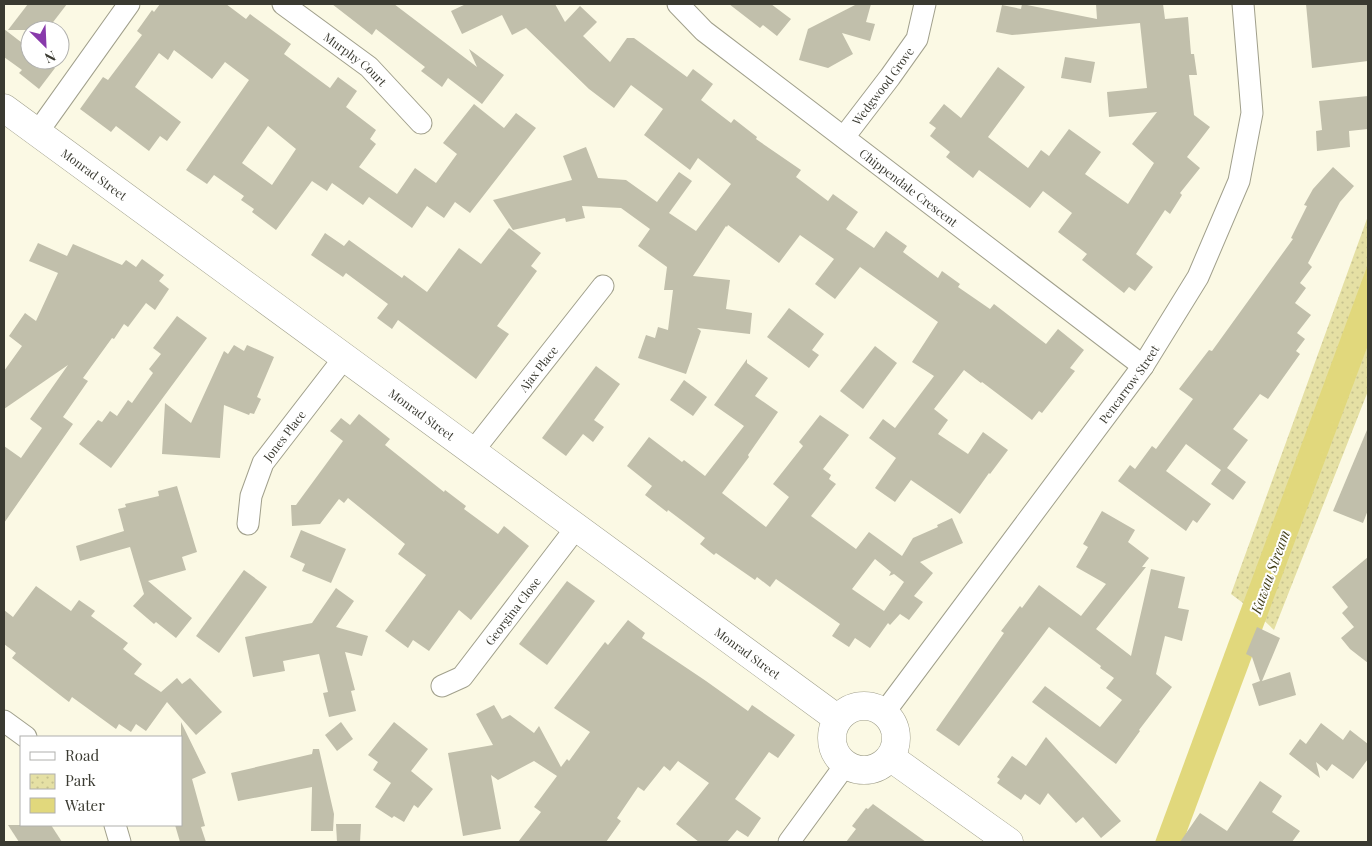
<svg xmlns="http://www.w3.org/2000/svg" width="1372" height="846" font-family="'Playfair Display',serif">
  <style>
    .park { fill: url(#park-dots) }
    .water { fill: #e1d87c }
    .building { fill: #c1bfab; fill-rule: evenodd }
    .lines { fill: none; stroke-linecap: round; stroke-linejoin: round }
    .minor-casing { stroke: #a1a08c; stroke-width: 23 }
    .tertiary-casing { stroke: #a1a08c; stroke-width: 29 }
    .minor { stroke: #fff; stroke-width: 21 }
    .tertiary { stroke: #fff; stroke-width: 28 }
    .labels { text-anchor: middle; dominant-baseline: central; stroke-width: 4; stroke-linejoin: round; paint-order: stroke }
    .street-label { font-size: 12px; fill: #3a3a31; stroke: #fff }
    .water-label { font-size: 14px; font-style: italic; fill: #423e17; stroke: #fff }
  </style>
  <defs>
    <pattern id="park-dots" width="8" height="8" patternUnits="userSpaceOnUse" patternTransform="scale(1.25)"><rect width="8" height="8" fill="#e5e0a4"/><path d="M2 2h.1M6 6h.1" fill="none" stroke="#c5c18e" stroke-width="1.8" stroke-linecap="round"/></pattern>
  </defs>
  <rect width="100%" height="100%" fill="#fbf9e4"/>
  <path class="park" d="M1368,216V391L1274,630L1255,612L1231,594Z"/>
  <path class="water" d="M1368,264V345L1183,842H1155Z"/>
  <g class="building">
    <path d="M28,4H67L47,30H8Z"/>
    <path d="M160,4H226L246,19L250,14L291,44L284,54L330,88L338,77L357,91L346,107L376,130L370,139L376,144L359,167L397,194L415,168L436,183L457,154L443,143L474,104L504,128L516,113L536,128L470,213L455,202L444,218L427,206L412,228L369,197L363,205L332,183L327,191L312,181L276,230L252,212L254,209L241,200L244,196L214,175L207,184L186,170L249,80L225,62L212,79L174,50L168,60L159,53L135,87L181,122L167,141L160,136L149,151L116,126L111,132L80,109L103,77L108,80L142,35L137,31L152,10L154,12ZM268,126L296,149L272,185L242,163Z"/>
    <path d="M332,4H394L477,67L469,49L504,75L482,104L448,78L442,87L421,71L425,67L376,29L372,35Z"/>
    <path d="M466,4H555L565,22L580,6L597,22L583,36L610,62L627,38H634L687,77L693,69L713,84L701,100L731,123L734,119L757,137L756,139L801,170L796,177L828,201L833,194L858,212L846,229L874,248L886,231L907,246L903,252L938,278L942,271L960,284L958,287L990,309L994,304L1046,344L1058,329L1084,350L1070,368L1075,371L1042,413L1039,411L1032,420L982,382L981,383L964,370L934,409L948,420L938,434L968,454L983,432L1008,450L990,474L989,473L960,514L911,480L895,502L875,488L896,458L869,438L883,419L895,428L934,376L912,362L938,322L860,267L835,299L815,284L834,259L800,235L779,263L728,225L727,227L726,226L693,276L730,280L726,309L752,313L750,334L697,328L701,331L686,374L638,358L646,335L655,338L658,327L668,330L673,290H664L667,267L638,246L650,229L621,208L582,206L585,218L566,222L565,218L513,230L493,200L572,180L563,156L586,147L598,178L626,180L657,202L679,172L692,181L669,213L696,231L731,184L698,158L690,170L644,135L663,109L631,85L614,108L589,89L526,28L512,35L502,15L462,34L451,11Z"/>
    <path d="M729,4H771L791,19L777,36L763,25L760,28Z"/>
    <path d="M857,4H871L866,22L875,24L870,41L842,33L853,54L828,68L799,60L808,29Z"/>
    <path d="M1022,4L1097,19L1096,4H1163L1165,19L1188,17L1191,54H1194L1197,75H1189L1194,115L1210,127L1187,157L1200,168L1180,193L1182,195L1170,214L1165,210L1136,254L1153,267L1135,291L1129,287L1124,293L1082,260L1087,254L1058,232L1072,213L1043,191L1030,208L979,170L973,178L946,157L950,152L930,136L936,128L929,123L944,104L961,118L998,67L1025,87L988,137L1028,168L1041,150L1049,156L1069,129L1101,152L1085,174L1128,204L1154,163L1132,144L1157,112L1109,117L1107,92L1147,88L1140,23L1012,35L996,32L1002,5L1021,9Z"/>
    <path d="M1306,4H1368V61L1312,68Z"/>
    <path d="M4,29L30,49V60H44L55,68L39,89L19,73L22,70L4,57Z"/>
    <path d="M1065,57L1095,62L1091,83L1061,78Z"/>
    <path d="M1368,96V129L1349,131L1350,147L1317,151L1316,131L1322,130L1319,101Z"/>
    <path d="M1333,167L1354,186L1340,202L1308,263L1312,267L1300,283L1306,288L1295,303L1311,315L1297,333L1305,339L1296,351L1300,354L1268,399L1260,394L1233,429L1248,440L1227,468L1246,482L1233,500L1211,484L1221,470L1186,444L1166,471L1211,504L1197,523L1193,520L1186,531L1118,481L1130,465L1135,469L1152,446L1156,449L1193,399L1179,389L1209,350L1212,351L1293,239L1291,238L1307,206L1304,205L1313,189Z"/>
    <path d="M509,228L541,253L531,266L537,271L497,326L509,334L476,379L398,320L392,329L377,318L388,304L346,273L343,277L311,255L325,233L344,246L349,240L402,278L404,275L427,292L459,248L481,264Z"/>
    <path d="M38,243L67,256L73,244L122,265L126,260L136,267L142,259L164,275L159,281L169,289L155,310L146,303L128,327L124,324L114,339L112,338L83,378L88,381L63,417L73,424L4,523V446L21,458L42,428L30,419L68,365L4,409V371L22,346L9,336L25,313L36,321L58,273L29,261Z"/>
    <path d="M789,308L824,334L812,350L819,355L809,368L767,337Z"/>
    <path d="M177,316L207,338L111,468L79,444L98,420L102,422L110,411L117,416L128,400L132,403L153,373L149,369L161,354L153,348Z"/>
    <path d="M234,345L244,351L247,345L274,357L257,397L261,399L254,414L250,413L249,415L224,405L220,458L162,454L165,403L191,423L224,351L228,354Z"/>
    <path d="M875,346L897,363L863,409L840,391Z"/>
    <path d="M747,359V364V363L768,378L755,396L778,412L748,455L749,457L722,493L766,527L789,497L773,484L803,446L799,442L820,415L849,435L823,469L831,475L829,479L836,484L811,516L856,549L869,532L902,556L913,538L938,527L937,525L952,518L963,543L920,562L933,573L914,596L923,602L909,620L900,614L890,625L888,623L870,648L855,638L849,647L832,636L840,624L776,579L770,587L757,577L755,580L716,553L714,555L700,544L705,538L668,510L667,512L645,495L652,486L627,466L649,437L682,462L684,460L705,476L744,426L714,405ZM875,559L891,572L889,576L894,574L904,582L884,611L852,589Z"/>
    <path d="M596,366L620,384L594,420L604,427L593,442L583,434L566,456L542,438Z"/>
    <path d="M684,380L707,397L693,416L670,400Z"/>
    <path d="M359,414L390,439L385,445L444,492L445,490L466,506L464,509L498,534L504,526L529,546L471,620L459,610L429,651L413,640L408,648L385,631L426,575L398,554L405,544L348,498L344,503L339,499L320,524L292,526L291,505H296L343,441L330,431L341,418L350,425Z"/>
    <path d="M1367,430L1368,510L1363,523L1333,511Z"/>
    <path d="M177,486L197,552L182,557L186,570L148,581L192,618L176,638L156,622L154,624L133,606L144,594L130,547L80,561L76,546L124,531L118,509L126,507L125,504L159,496L158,491Z"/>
    <path d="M1102,511L1135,530L1128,542L1149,558L1142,567H1146L1096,629L1131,656L1151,569L1185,577L1178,608L1189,610L1182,641L1165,636L1156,674L1172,687L1139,730L1140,731L1116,764L1032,702L1045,686L1100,727L1122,700L1106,688L1114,678L1100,668L1101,666L1049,627L959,746L936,730L1004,633L1001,631L1020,606L1022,608L1039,585L1081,616L1106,584L1076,567L1088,547L1083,544Z"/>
    <path d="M301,530L346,549L331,583L302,571L305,564L290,557Z"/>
    <path d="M1368,557V663L1350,649L1341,638L1354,627L1342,613L1348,607L1332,587Z"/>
    <path d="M244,570L267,587L219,653L196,636Z"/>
    <path d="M567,581L595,601L547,665L519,644Z"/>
    <path d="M36,586L71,611L79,600L95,611L91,616L128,643L123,649L142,664L134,674L161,692L177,678L182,684L190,678L222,712L196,735L167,702L146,731L136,724L131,732L119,724L116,729L72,697L69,702L12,658L16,653L4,644V610L13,617Z"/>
    <path d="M336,588L354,601L336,627L368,636L362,656L345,652L355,690L351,691L356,711L329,717L323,693L328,692L319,654L283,661L285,671L253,677L245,637L312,623Z"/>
    <path d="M628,620L645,633L642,638L706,681L748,711L752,705L795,735L778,758L769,752L735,799L761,818L748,837L737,830L727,842H699L676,824L709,783L678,761L670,771L664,766L644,791L638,787L617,818L621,821L606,842H518L541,812L534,807L557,776L534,761L498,780L491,775L501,829L463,836L448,753L493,745L476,714L494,705L502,719L510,715L534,733L539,726L561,767L567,759L569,761L590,732L554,708L605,642L608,645Z"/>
    <path d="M1257,627L1280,638L1262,681L1290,672L1296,695L1259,706L1252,684L1260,681L1252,657L1246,654Z"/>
    <path d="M181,722L206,773L192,779L205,826L201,827L206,842H180L175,825H181Z"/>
    <path d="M341,722L353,739L337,751L325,735Z"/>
    <path d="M394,722L428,749L411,771L433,789L418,808L414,805L404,822L394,816L392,818L375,807L391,783L373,770L378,762L368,755Z"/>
    <path d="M1321,723L1343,740L1350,730L1368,744V759L1353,779L1332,764L1327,771L1316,762L1320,778L1289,754L1300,739L1306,744Z"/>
    <path d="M1046,737L1121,821L1101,838L1083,817L1076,823L1048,793L1040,805L1025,794L1021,800L997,783L1000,779L997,777L1012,756L1026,766Z"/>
    <path d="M313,749H319L334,814L333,831H311L312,787L238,801L231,773L312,754Z"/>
    <path d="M1260,781L1282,796L1272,812L1300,831L1292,842H1180L1200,813L1227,831Z"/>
    <path d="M873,804L926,842H846L856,829L852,826L866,808L868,809Z"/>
    <path d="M336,824H361L360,842H337Z"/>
    <path d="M8,825H51L62,842H19Z"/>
  </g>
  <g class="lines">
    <defs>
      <g id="minor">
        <path id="s1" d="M283,4L369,67L421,123"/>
        <path id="s2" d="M678,4L704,31L1143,366"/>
        <path d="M37,133L129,4"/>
        <path id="s3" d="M844,137L890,77L917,39L925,4"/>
        <path id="s4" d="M473,451L603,286"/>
        <path id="s5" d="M248,524L251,496L263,463L344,358"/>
        <path id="s6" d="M442,686L462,677L576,528"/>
        <path id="s7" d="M884,713L1143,366L1198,277L1239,181L1252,113L1243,4"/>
        <path d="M4,721L26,737"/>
        <path d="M115,825L120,842"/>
        <path d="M789,842L846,764"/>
      </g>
      <g id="tertiary">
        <path id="s8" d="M4,108L838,719"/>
        <circle cx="864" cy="738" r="32"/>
        <path d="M890,757L1009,842"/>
      </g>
    </defs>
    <use href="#minor" class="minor-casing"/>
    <use href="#tertiary" class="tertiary-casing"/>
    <use href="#minor" class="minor"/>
    <use href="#tertiary" class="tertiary"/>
  </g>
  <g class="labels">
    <g class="street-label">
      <text stroke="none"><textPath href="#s1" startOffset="91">Murphy Court</textPath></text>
      <text stroke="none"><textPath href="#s3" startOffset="64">Wedgwood Grove</textPath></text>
      <text stroke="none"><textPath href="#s8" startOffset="112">Monrad Street</textPath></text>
      <text stroke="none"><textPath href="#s2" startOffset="295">Chippendale Crescent</textPath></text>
      <text stroke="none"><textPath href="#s4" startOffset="105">Ajax Place</textPath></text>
      <text stroke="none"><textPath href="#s7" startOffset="410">Pencarrow Street</textPath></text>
      <text stroke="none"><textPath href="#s8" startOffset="518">Monrad Street</textPath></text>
      <text stroke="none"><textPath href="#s5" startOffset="98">Jones Place</textPath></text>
      <text stroke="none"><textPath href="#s6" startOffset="105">Georgina Close</textPath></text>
      <text stroke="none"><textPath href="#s8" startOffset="922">Monrad Street</textPath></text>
    </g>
    <g class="water-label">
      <text transform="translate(1270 572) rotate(-70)">Kawau Stream</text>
    </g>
  </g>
  <rect width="1372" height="846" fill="none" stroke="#3a3a31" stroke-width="10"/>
  <rect x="20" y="736" width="162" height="90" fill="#ffffff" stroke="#b0b0ad"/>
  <rect x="30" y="752" width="25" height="8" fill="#ffffff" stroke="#b0b0ad"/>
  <text x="65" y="761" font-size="15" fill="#3a3a31">Road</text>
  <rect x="30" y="774" width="25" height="15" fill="url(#park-dots)" stroke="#b0b0ad"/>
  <text x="65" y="786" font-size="15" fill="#3a3a31">Park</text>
  <rect x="30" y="798" width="25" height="15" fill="#e1d87c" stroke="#b0b0ad"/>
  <text x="65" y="811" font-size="15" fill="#3a3a31">Water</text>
  <g transform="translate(45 45) rotate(156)"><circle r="24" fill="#ffffff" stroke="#b0b0ad"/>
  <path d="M0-4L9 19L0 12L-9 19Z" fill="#883aab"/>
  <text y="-8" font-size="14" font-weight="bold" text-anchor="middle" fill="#3a3a31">N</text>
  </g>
</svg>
